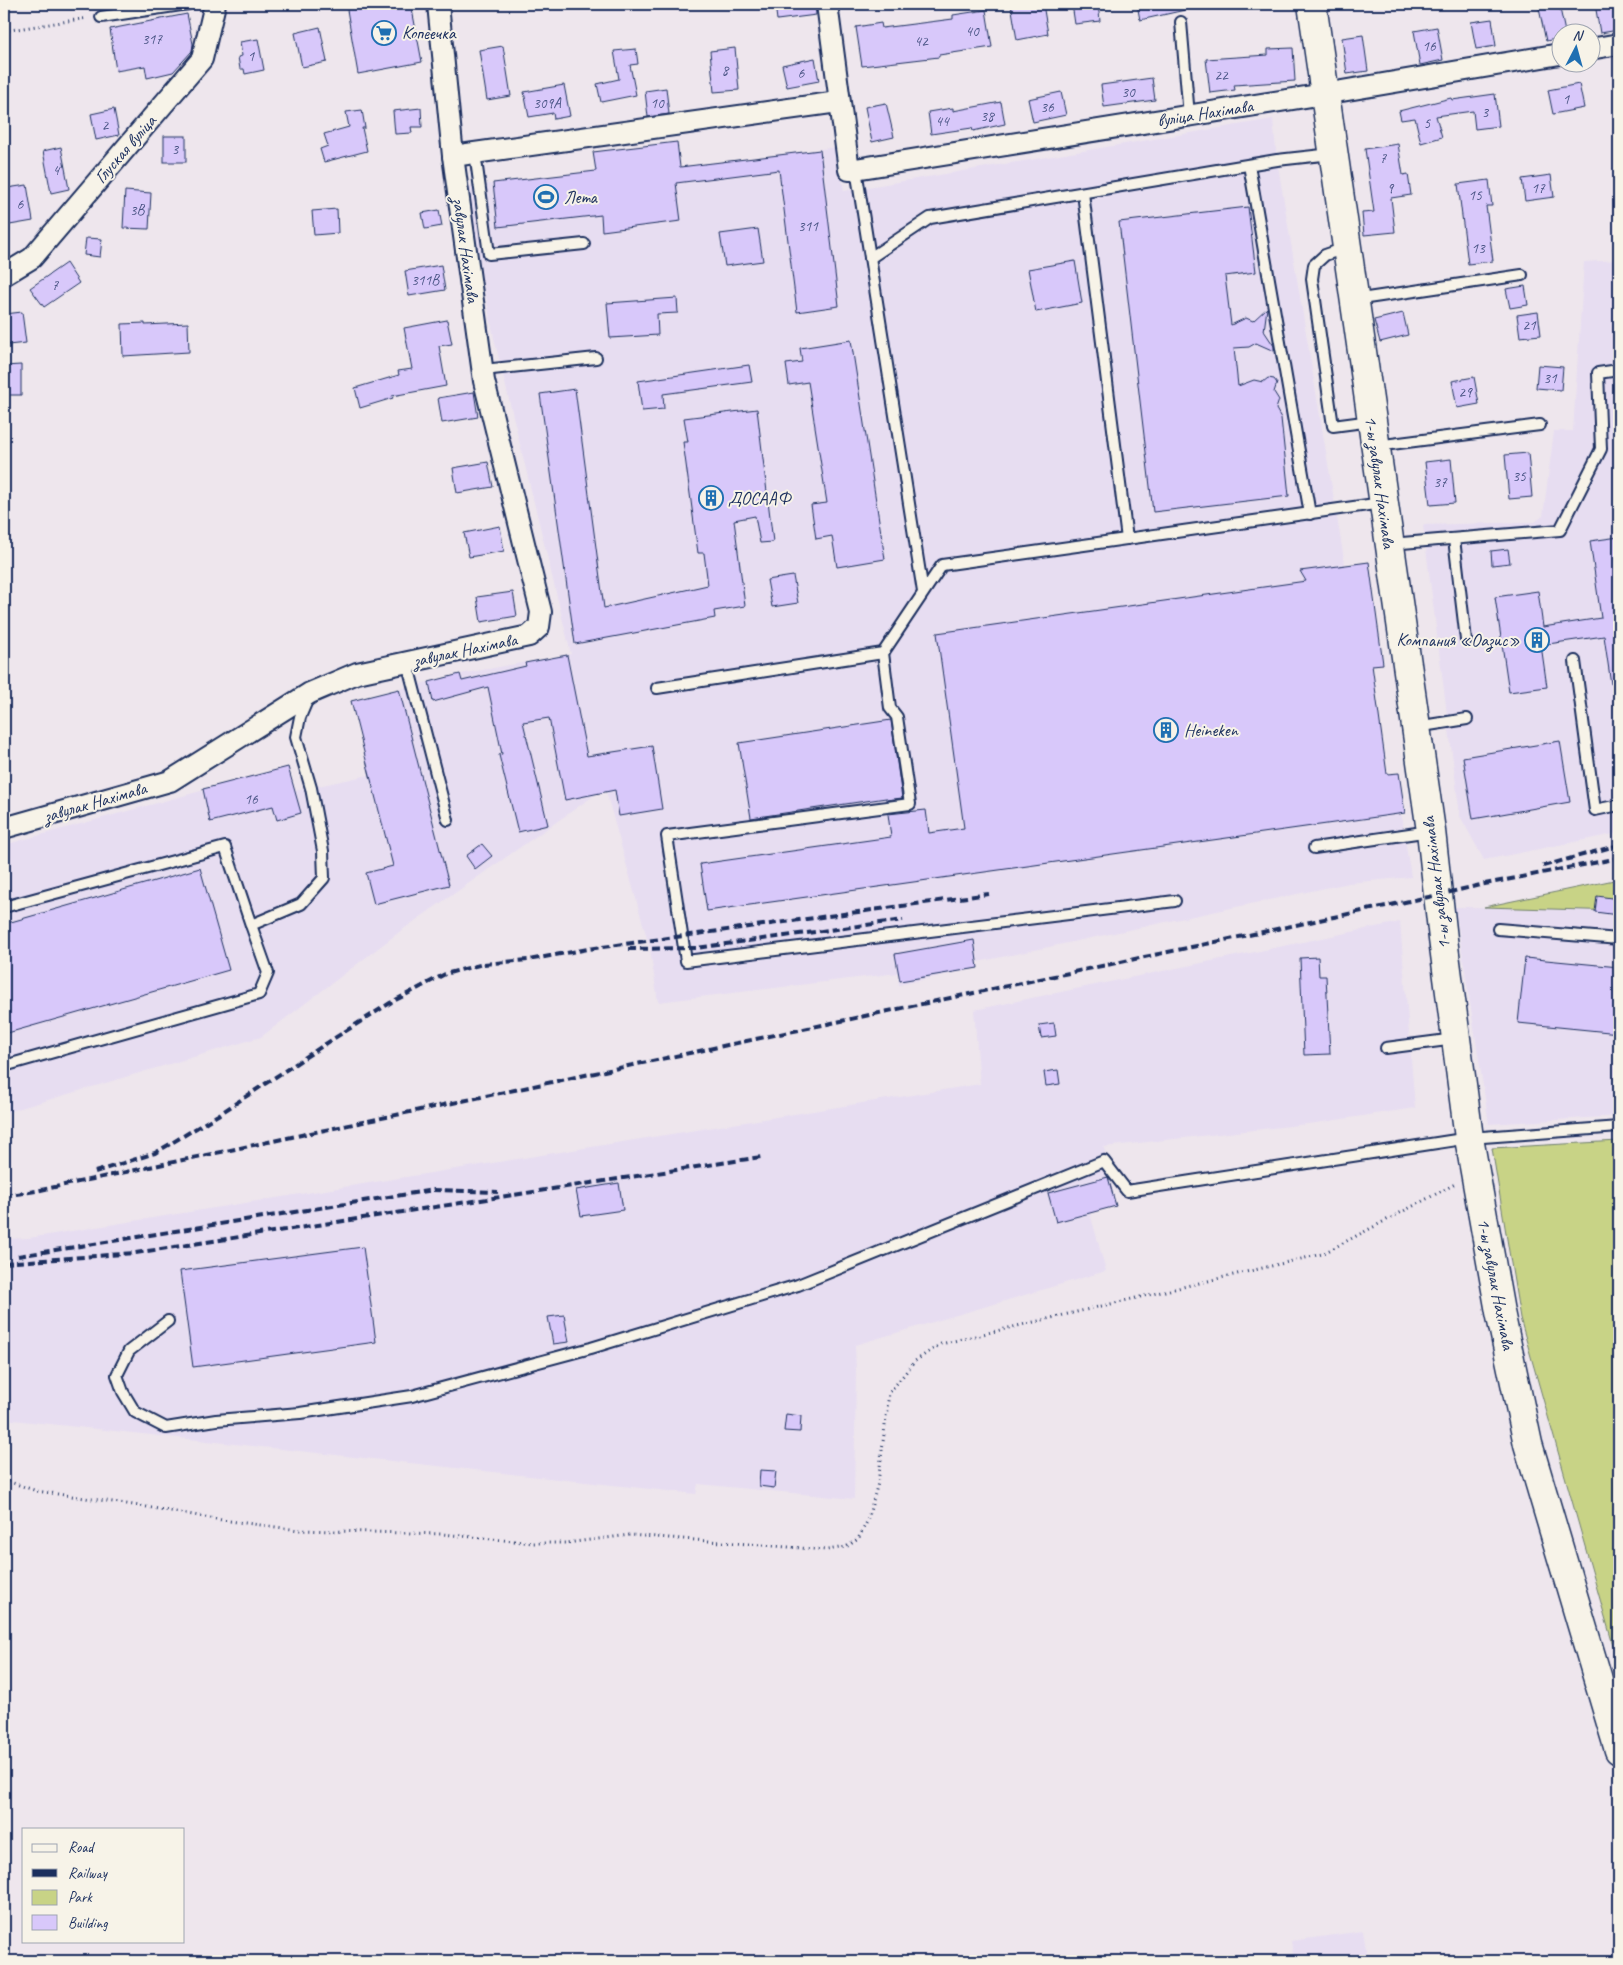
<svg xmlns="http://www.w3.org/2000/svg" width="1623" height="1965" font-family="Caveat,sans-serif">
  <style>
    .built { fill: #e7ddf1 }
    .green { fill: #c8d386; stroke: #728172 }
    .building { fill: #d8c8fa; stroke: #1b2f5e }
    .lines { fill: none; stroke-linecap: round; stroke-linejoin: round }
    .lane-casing { stroke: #1b2f5e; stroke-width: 14 }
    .street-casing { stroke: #1b2f5e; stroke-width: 24 }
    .secondary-casing { stroke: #1b2f5e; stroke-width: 31 }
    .path { stroke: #1b2f5e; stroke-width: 3; stroke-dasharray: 1 4; stroke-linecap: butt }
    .lane { stroke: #f7f3e8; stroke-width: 10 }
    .street { stroke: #f7f3e8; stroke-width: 20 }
    .secondary { stroke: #f7f3e8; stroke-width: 28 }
    .rail { stroke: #1b2f5e; stroke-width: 4; stroke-dasharray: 8 4; stroke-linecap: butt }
    .labels { text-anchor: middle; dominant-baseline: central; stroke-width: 4; stroke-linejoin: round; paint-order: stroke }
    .number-label { font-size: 15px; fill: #4a5585 }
    .poi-label { font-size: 18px; fill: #1b2f5e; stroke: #f7f3e8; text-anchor: start }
    .street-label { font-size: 18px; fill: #1b2f5e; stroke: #f7f3e8 }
  </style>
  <rect width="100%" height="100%" fill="#eee6ed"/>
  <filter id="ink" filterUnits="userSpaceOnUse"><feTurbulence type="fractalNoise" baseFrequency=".02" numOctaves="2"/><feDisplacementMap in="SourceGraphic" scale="10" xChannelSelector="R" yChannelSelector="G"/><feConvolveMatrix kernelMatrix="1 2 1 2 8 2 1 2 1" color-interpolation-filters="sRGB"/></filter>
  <g filter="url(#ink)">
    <g class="built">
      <path d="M1273,119L1277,160L1345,565L1369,562L1383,664L1372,666L1387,774L1399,773L1405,813L1401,814L1411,877L1349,883L978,962V968L899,985L898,973L658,1002L650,949L605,788L402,930L261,1037L4,1113V845L288,767L295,791L369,775L351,701L460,674L571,654L494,338L464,187L595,171L593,152L677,142L680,167L837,147L844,191Z"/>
      <path d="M1619,260V833L1484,860L1460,816L1423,525L1535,522L1543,516L1554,431H1573L1584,262Z"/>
      <path d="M1455,907L1619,908V1116L1489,1124Z"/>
      <path d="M1400,922L1415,1108L1316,1123L1104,1147L1116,1206L1090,1213L1106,1271L855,1345L856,1371L854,1499L698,1484L696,1494L4,1419V1239L29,1238L980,1084L974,1010Z"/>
      <path d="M1363,1931L1368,1961H1294L1291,1941Z"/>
    </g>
    <g class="green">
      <path d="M1619,879V911L1484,907Z"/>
      <path d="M1619,1141V1666L1520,1318L1492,1148Z"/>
    </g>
    <g class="building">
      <path d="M346,4H411L422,62L358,74Z"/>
      <path d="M775,4H815L816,15L777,20Z"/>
      <path d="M1011,4H1043L1048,34L1017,40Z"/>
      <path d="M1072,4H1098L1100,21L1075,24Z"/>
      <path d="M1137,4H1185V10L1140,20Z"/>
      <path d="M1538,4H1559L1565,32H1560V38L1546,41Z"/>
      <path d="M1595,4H1618L1619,30L1600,33Z"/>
      <path d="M986,10L992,47L939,55V57L862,66L856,27L881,23L882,28L953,19V15Z"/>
      <path d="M187,14L193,44L192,51L173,72L147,78L145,66L116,71L110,29Z"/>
      <path d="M1492,19L1496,46L1476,49L1471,22Z"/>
      <path d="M320,27L327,62L302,67L295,33Z"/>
      <path d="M1437,27L1443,60L1420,65L1414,31Z"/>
      <path d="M1363,35L1368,71L1347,74L1342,38Z"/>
      <path d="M258,39L264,70L245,74L244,69H240L238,57L242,56L240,42Z"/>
      <path d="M503,46L511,96L487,100L479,50Z"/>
      <path d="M735,48L739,90L714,92L710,51Z"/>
      <path d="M1293,48L1295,81L1234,85L1235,90L1210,93L1206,59L1268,55V49Z"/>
      <path d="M636,49L638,64L630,65L636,95L601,102L597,84L619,79L614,51Z"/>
      <path d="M815,58L819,81L787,87L782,65Z"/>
      <path d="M1152,78L1155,100L1104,107L1101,85Z"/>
      <path d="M1579,84L1584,108L1553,114L1548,90Z"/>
      <path d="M564,85L570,116L554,119L553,113L529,117L524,92Z"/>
      <path d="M666,88L669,114L648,117L645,91Z"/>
      <path d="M1061,92L1066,115L1033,122L1028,99Z"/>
      <path d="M1495,94L1499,126L1475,129L1473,111L1436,116L1442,137L1421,143L1415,118L1401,120L1399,111L1451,98L1452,100Z"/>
      <path d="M1001,102L1005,124L973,131L972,128L931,134L928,112L953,108V111Z"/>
      <path d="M886,103L894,137L872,142L865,107Z"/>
      <path d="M421,108L422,127H411L412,133L395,134L393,111Z"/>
      <path d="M114,109L119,135L96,140L91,114Z"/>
      <path d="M362,110L365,128H362L367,151L324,162L320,149L328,146L324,134L349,127L346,112Z"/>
      <rect x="164" y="136" width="22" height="26"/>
      <path d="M677,142L680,167L820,150L839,306L797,312L779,170L676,183L681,221L602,231L601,215L498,227L493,183L596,171L593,152Z"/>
      <path d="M1398,144L1403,175L1408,174L1411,195L1391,198L1395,232L1364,235L1362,213L1374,212L1365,149Z"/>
      <path d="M61,147L69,189L51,193L43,151Z"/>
      <path d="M1551,175L1554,197L1525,201L1522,179Z"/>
      <path d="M1489,180L1492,206H1486L1493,261L1468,264L1458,184Z"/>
      <path d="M27,185L33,221L4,226V199L9,198L7,188Z"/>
      <path d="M125,191L151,193L149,229L123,228Z"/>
      <path d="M1248,207L1256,272L1225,276L1231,325L1246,318L1253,321L1267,308L1264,331L1274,346V351L1256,343L1249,347L1234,348L1238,386L1254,380L1263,382L1268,378L1274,379L1277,383L1274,392L1279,400L1276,409L1281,418L1289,496L1153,512L1119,222Z"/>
      <path d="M337,209L338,233L314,235L312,211Z"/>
      <path d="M439,210L442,226L425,229L422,213Z"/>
      <path d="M758,229L763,261L725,266L720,234Z"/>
      <path d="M86,238L102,239L100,257L84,255Z"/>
      <path d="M1075,261L1082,303L1036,312L1028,269Z"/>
      <path d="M66,263L79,283L44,307L30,288Z"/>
      <path d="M441,265L445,290L409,296L405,271Z"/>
      <path d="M1525,286L1528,305L1510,308L1506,289Z"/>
      <path d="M677,298L678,313L657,314L658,335L610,338L607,303Z"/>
      <path d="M22,312L26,343L8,345L5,314Z"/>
      <path d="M1538,312L1541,335L1520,337L1517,315Z"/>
      <path d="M1403,313L1408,335L1380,342L1374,320Z"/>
      <path d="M447,320L452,344L439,346L446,386L392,396L393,398L360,408L355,388L399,375L398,371L412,369L404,328Z"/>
      <path d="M145,323V325L188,323L189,352L123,356L122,324Z"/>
      <path d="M851,340L885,559L837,567L832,536L816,539L811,505L827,503L808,382L789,385L786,364L802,362L800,348Z"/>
      <path d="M21,365V395H4V366Z"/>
      <path d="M749,365L752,382L663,394L664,409L642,411L638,381Z"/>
      <path d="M1538,365L1563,367L1561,390L1536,388Z"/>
      <path d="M1474,377L1479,404L1457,408L1452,381Z"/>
      <path d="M575,389L604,608L708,585L704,553H698L683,442H688L684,418L757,409L773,542L760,543L755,516L734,520L745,606L714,611L715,618L575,644L540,394Z"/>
      <path d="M474,392L478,417L442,423L438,398Z"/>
      <path d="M1528,453L1532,497L1509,499L1505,455Z"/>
      <path d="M1451,459L1455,503L1430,505L1425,462Z"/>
      <path d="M488,462L493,487L457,493L453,468Z"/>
      <path d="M500,526L504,551L469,557L464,533Z"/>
      <path d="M1619,537V683L1611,684L1604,636L1541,645L1547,687L1509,692L1495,597L1538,591L1543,627L1601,618L1590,541Z"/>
      <path d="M1508,549L1510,563L1492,565L1491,551Z"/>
      <path d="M1369,562L1383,664L1372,665L1387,774L1399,773L1405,813L707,911L700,864L891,837L888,814L926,810L929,833L964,828L937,633L1306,581L1300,571Z"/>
      <path d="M793,576L798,603L772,607L767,580Z"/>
      <path d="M513,592L517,616L481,622L477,597Z"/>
      <path d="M567,655L587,756L652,746L662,809L619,816L615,790L565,800L549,718L523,722L548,825L518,832L499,755L502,754L488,687L433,702L429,682L460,674L462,681L526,666L525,663Z"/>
      <path d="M399,689L449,885L374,904L366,873L393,866L351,701Z"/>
      <path d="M891,720L902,798L886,800V798L751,818L739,743Z"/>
      <path d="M1560,741L1570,802L1473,819L1463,757Z"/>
      <path d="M288,767L301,813L277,820L273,806L210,822L203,789Z"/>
      <path d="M482,844L492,856L475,869L466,856Z"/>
      <path d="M200,868L229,970L4,1034V924Z"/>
      <path d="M1597,896L1619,899L1618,915L1595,912Z"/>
      <path d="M974,940L978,968L900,981L895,954Z"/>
      <path d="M1318,957L1319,976H1326L1330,1054L1304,1055L1300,958Z"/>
      <path d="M1525,958L1619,967V1033L1518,1023Z"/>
      <path d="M1054,1023L1056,1036L1041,1038L1039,1025Z"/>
      <path d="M1058,1070L1060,1084L1046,1086L1044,1072Z"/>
      <path d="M1108,1177L1116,1206L1056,1222L1048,1193Z"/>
      <path d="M619,1183L623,1210L581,1216L576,1190Z"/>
      <path d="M363,1247L376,1342L193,1367L180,1271Z"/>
      <path d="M564,1315L569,1342L553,1344L548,1317Z"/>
      <path d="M786,1414L801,1416L800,1432L784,1431Z"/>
      <path d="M760,1470L776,1471L774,1488L759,1486Z"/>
    </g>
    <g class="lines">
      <defs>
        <g id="lane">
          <path d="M101,17L188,4"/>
          <path d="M1181,22L1189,116"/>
          <path d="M475,153L489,254L584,244"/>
          <path d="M1249,165L1310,514"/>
          <path d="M856,169L923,592"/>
          <path d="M1083,193L1127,539"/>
          <path d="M1345,248L1325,255L1314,265L1312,279L1333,426L1371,421"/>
          <path d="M870,258L930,218L1277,160L1332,154"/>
          <path d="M1354,300L1522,275"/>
          <path d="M483,370L596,358"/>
          <path d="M1376,446L1540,425"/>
          <path d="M1454,539L1466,640"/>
          <path d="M1390,544L1560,530L1601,449L1598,373L1619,370"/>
          <path d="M883,653L890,708L897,717L910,804L667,836L686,961L1175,901"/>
          <path d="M1575,661L1595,810L1619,805"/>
          <path d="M407,662L448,820"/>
          <path d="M657,688L883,653L942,565L1382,503"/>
          <path d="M1416,727L1467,719"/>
          <path d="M1314,848L1430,831"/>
          <path d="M4,907L225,847L251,925L301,904L324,878L323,851L311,788L296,737L300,717L309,696"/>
          <path d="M1498,929L1619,939"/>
          <path d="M1386,1048L1455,1039"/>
          <path d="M4,1066L259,994L268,973L251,925"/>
          <path d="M168,1321L129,1351L117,1375L123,1392L135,1412L166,1428L216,1420L300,1413L412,1396L591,1348L798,1285L1104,1161L1127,1191L1469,1138L1619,1127"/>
        </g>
        <g id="street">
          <path d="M827,4L849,170L1324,94L1560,54"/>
          <path d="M1590,49L1619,44"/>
          <path d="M453,156L838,102"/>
          <path d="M4,275L32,258L202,59L215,4"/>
          <path d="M4,828L170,781L310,693L357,673L529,636L539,627L541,612L484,381L453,156L438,4"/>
        </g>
        <path id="secondary" d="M1312,4L1431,831L1443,939L1469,1138L1500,1312L1528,1444L1619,1750"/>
      </defs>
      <use href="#lane" class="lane-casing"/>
      <use href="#street" class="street-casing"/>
      <use href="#secondary" class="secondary-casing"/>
      <g class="path">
        <path d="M4,31L88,18"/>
        <path d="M4,1480L37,1491L147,1507L222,1520L299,1530L442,1534L533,1543H566L630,1535L827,1550L846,1547L858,1539L867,1522L878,1483L889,1393L915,1361L941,1344L1322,1254L1455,1184"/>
      </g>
      <use href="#lane" class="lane"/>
      <use href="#street" class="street"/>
      <use href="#secondary" class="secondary"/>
      <g class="rail">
        <path d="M1543,866L1619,845"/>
        <path d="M628,949L696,948L903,920"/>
        <path d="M95,1172L155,1153L218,1115L333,1039L390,1003L445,974L483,964L528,960L588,949L989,894"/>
        <path d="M4,1196L36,1191L1438,895L1480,885L1619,858"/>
        <path d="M18,1256L433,1190L498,1192"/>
        <path d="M4,1263L135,1253L761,1157"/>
      </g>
    </g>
  </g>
  <defs>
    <symbol id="supermarket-ring" viewBox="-11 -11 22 22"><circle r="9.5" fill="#f7f3e8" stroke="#1f6fb2" stroke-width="1.5"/><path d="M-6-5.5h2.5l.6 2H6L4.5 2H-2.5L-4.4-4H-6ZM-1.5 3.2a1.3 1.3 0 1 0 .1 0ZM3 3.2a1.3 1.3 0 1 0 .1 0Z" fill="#1f6fb2"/></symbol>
    <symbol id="stadium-ring" viewBox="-11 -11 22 22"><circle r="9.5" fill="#f7f3e8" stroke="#1f6fb2" stroke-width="1.5"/><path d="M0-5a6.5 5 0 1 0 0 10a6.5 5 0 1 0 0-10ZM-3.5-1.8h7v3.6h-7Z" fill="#1f6fb2"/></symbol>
    <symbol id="building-ring" viewBox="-11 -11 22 22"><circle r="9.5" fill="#f7f3e8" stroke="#1f6fb2" stroke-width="1.5"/><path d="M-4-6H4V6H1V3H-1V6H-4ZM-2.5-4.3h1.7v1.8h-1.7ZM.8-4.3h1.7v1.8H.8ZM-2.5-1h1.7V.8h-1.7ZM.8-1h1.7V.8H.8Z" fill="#1f6fb2"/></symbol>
  </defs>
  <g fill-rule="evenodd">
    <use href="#supermarket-ring" x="370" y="19" width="28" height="28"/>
    <use href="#stadium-ring" x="532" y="183" width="28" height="28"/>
    <use href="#building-ring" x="697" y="484" width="28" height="28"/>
    <use href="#building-ring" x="1523" y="626" width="28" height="28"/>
    <use href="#building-ring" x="1152" y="716" width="28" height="28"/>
  </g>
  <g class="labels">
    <g class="number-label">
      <text x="972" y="31">40</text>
      <text x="152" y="39">317</text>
      <text x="921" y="41">42</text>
      <text x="1429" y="46">16</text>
      <text x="251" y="56">1</text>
      <text x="725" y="70">8</text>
      <text x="801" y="73">6</text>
      <text x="1221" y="75">22</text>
      <text x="1128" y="92">30</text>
      <text x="1566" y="99">1</text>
      <text x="547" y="103">309А</text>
      <text x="657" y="103">10</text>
      <text x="1047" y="107">36</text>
      <text x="1485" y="112">3</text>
      <text x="987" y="116">38</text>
      <text x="942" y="121">44</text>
      <text x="1427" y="123">5</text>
      <text x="105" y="125">2</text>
      <text x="175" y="149">3</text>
      <text x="1383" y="158">7</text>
      <text x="56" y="170">4</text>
      <text x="1390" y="188">9</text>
      <text x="1538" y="188">17</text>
      <text x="1475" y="195">15</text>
      <text x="20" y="204">6</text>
      <text x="137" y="210">3В</text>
      <text x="808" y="226">311</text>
      <text x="1478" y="248">13</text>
      <text x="425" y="280">311В</text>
      <text x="55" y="285">7</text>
      <text x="1529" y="325">21</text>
      <text x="1550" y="378">31</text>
      <text x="1465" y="392">29</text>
      <text x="1519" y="476">35</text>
      <text x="1440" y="482">37</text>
      <text x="251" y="799">16</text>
    </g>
    <g class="poi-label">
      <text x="402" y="33">Копеечка</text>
      <text x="564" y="197">Лета</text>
      <text x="728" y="498">ДОСААФ</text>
      <text x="1520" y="640" text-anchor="end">Компания «Оазис»</text>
      <text x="1184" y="730">Heineken</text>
    </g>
    <g class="street-label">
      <text transform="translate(1205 113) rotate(-9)">вуліца Нахімава</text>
      <text transform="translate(125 149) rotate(-49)">Глуская вуліца</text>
      <text transform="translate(466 250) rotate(82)">завулак Нахімава</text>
      <text transform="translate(1380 482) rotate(82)">1-ы завулак Нахімава</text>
      <text transform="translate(465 650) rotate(-12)">завулак Нахімава</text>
      <text transform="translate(95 802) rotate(-16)">завулак Нахімава</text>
      <text transform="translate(1436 883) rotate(-97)">1-ы завулак Нахімава</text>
      <text transform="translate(1496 1284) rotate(79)">1-ы завулак Нахімава</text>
    </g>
  </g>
  <rect width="1623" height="1965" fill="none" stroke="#f7f3e8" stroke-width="20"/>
  <rect x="10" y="10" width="1603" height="1945" fill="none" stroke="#1b2f5e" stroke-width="2" filter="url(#ink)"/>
  <rect x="22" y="1828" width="162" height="115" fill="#f7f3e8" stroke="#9fa5b1"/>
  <rect x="32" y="1844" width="25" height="8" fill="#f7f3e8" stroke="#9fa5b1"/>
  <text x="68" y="1852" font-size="15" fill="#1b2f5e">Road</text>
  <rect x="32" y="1869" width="25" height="8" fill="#1b2f5e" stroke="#9fa5b1"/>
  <text x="68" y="1878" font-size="15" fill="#1b2f5e">Railway</text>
  <rect x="32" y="1890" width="25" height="15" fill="#c8d386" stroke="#9fa5b1"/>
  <text x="68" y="1902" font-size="15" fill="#1b2f5e">Park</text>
  <rect x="32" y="1915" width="25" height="15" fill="#d8c8fa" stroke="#9fa5b1"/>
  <text x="68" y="1928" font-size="15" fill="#1b2f5e">Building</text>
  <g transform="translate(1576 48) rotate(6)"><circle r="24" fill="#f7f3e8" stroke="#9fa5b1"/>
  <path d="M0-4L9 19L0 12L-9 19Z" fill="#1f6fb2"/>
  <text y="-8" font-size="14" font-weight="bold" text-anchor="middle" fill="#1b2f5e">N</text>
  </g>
</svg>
